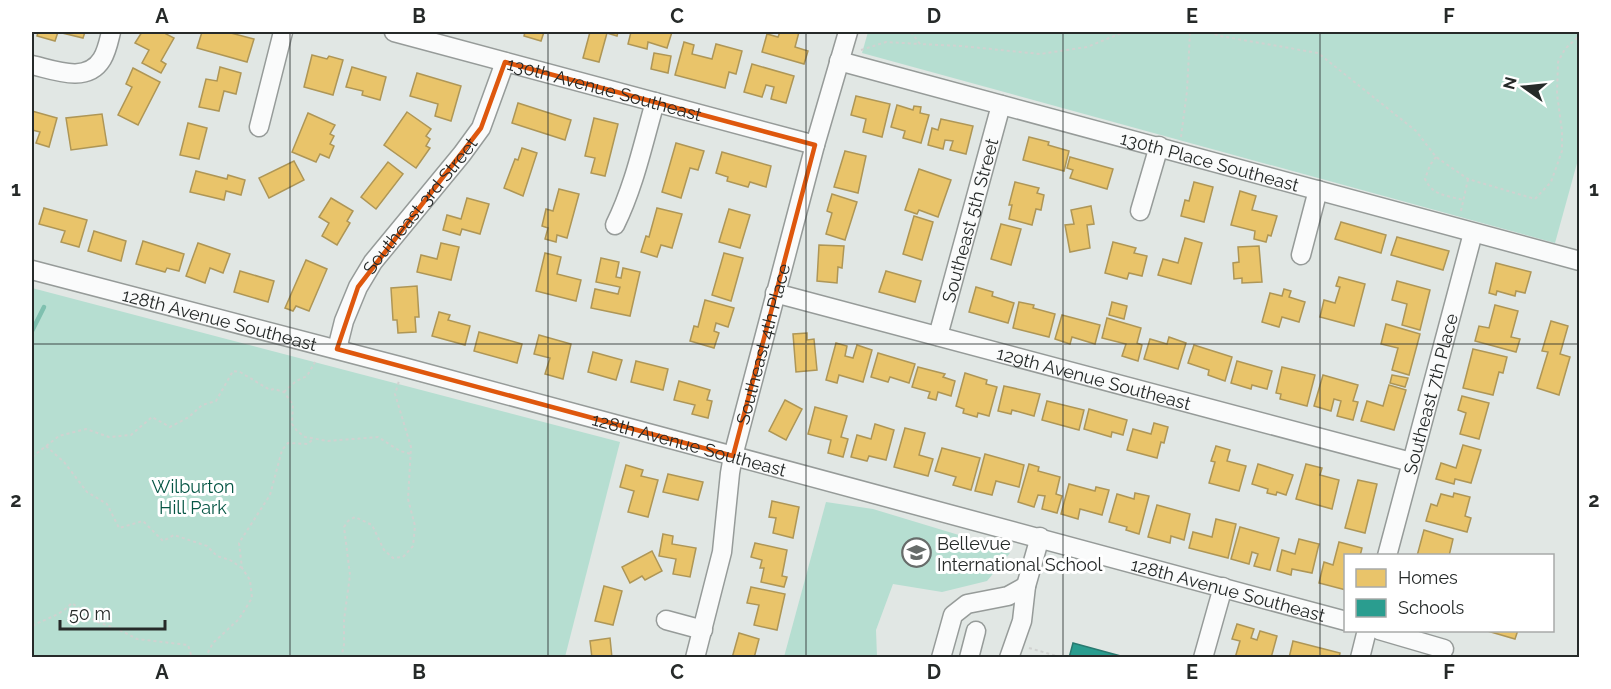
<svg xmlns="http://www.w3.org/2000/svg" width="1611" height="689" font-family="Raleway,sans-serif">
  <style>
    .green { fill: #b6ded1 }
    .homes { fill: #e9c46a; stroke: #ae9656; stroke-width: 1.5 }
    .schools { fill: #2a9d8f; stroke: #297a70; stroke-width: 1.5 }
    .lines { fill: none; stroke-linecap: round; stroke-linejoin: round }
    .stream { stroke: #7fc0af; stroke-width: 4.5 }
    .minor-casing { stroke: #969b99; stroke-width: 21 }
    .path { stroke: #d0d2d0; stroke-width: 2; stroke-dasharray: 3 3; stroke-linecap: butt }
    .minor { stroke: #fafbfb; stroke-width: 18 }
    .marked { fill: none; stroke: #de570d; stroke-width: 4.5; stroke-linejoin: round }
    .grid { fill: none; stroke: #262a29; stroke-width: 1.5; stroke-opacity: 0.55 }
    .labels { text-anchor: middle; dominant-baseline: central; stroke-width: 6; stroke-linejoin: round; paint-order: stroke }
    .street-label { font-size: 18px; fill: #262a29; stroke: #fff }
    .park-label { font-size: 18px; fill: #065645; stroke: #fff }
    .poi-label { font-size: 18px; fill: #262a29; stroke: #fff; text-anchor: start }
    .neatline { fill: none; stroke: #262a29; stroke-width: 2 }
    .grid-label { font-size: 20px; text-anchor: middle; font-weight: bold; fill: #262a29 }
  </style>
  <rect width="100%" height="100%" fill="#e1e7e4"/>
  <g class="green">
    <path d="M868,32H1579V156L1555,243L862,53Z"/>
    <path d="M32,288L620,442L565,657H32Z"/>
    <path d="M826,502L873,509L972,539L1010,553L987,581L942,592L893,584L876,630L877,657H784Z"/>
  </g>
  <g class="homes">
    <path d="M38,32H85L83,38L58,32L55,41L37,36Z"/>
    <path d="M142,32H167L166,34L174,38L161,61L166,64L161,73L142,63L149,50L135,43Z"/>
    <path d="M202,32H227L254,39L247,62L197,48Z"/>
    <path d="M525,32H544L541,41L524,36Z"/>
    <path d="M590,32H618L617,36L607,33L599,62L583,58Z"/>
    <path d="M631,32H672L667,48L648,42L647,49L628,44Z"/>
    <path d="M780,32H799L795,47L808,51L804,64L762,52L767,34L778,37Z"/>
    <path d="M684,42L694,45L692,54L712,59L716,44L742,51L736,74L729,72L725,88L675,75Z"/>
    <path d="M654,53L671,56L668,73L651,69Z"/>
    <path d="M312,55L327,59L329,56L343,60L333,95L304,87Z"/>
    <path d="M752,64L794,76L786,103L771,99L774,87L766,85L762,97L744,92Z"/>
    <path d="M220,67L241,73L236,94L224,91L219,111L199,107L206,79L217,81Z"/>
    <path d="M352,67L386,77L380,100L362,95L363,91L346,87Z"/>
    <path d="M133,68L160,82L138,125L118,115L132,87L126,84Z"/>
    <path d="M417,73L461,86L451,121L435,116L438,104L410,96Z"/>
    <path d="M856,96L890,104L882,137L863,132L866,119L851,115Z"/>
    <path d="M518,103L571,120L565,140L512,123Z"/>
    <path d="M897,105L913,110L914,106L921,107L920,113L929,115L921,143L903,138L905,131L891,127Z"/>
    <path d="M32,111L57,118L49,147L36,143L40,132L32,130Z"/>
    <path d="M407,112L431,129L426,136L430,139L426,146L430,148L416,168L384,145Z"/>
    <path d="M308,113L335,125L330,134L334,136L330,144L334,146L329,158L320,154L316,162L292,152Z"/>
    <path d="M102,114L107,145L71,150L66,118Z"/>
    <path d="M594,118L618,124L605,176L591,173L595,158L585,156Z"/>
    <path d="M941,119L973,126L966,154L950,150L953,141L945,140L943,149L928,145L932,128L938,130Z"/>
    <path d="M188,123L207,128L199,159L180,155Z"/>
    <path d="M1029,137L1049,142L1048,145L1069,151L1064,171L1023,160Z"/>
    <path d="M676,143L704,151L698,170L690,168L681,198L662,192Z"/>
    <path d="M522,148L537,153L523,196L504,188L515,159L518,160Z"/>
    <path d="M845,151L866,156L858,193L834,187Z"/>
    <path d="M722,152L771,166L766,187L750,182L748,187L727,181L728,177L716,173Z"/>
    <path d="M1070,157L1113,169L1107,189L1070,178L1073,170L1067,168Z"/>
    <path d="M294,161L304,180L269,198L259,178Z"/>
    <path d="M388,162L403,174L376,209L361,197Z"/>
    <path d="M919,169L951,180L938,217L919,210L917,214L905,210Z"/>
    <path d="M196,171L227,179L228,175L245,180L241,195L226,191L224,200L190,192Z"/>
    <path d="M1015,182L1039,188L1037,193L1044,195L1041,210L1036,209L1032,225L1009,219L1012,205H1009Z"/>
    <path d="M1194,182L1213,187L1204,222L1181,216L1185,200L1189,201Z"/>
    <path d="M559,189L579,194L567,238L557,235L556,242L545,239L548,228L542,226L546,209L553,211Z"/>
    <path d="M1240,191L1256,196L1252,210L1277,216L1271,236L1268,235L1266,242L1254,239L1255,231L1231,225Z"/>
    <path d="M832,194L857,202L845,240L826,234L832,213L827,211Z"/>
    <path d="M331,198L353,211L347,221L350,223L337,245L322,236L329,223L319,217Z"/>
    <path d="M467,198L489,204L480,234L462,229L460,235L443,230L447,215L461,219Z"/>
    <path d="M1091,206L1094,224L1087,225L1090,248L1070,252L1065,225L1074,224L1071,210Z"/>
    <path d="M44,208L87,220L79,247L61,242L65,231L39,224Z"/>
    <path d="M657,208L682,214L672,248L661,245L657,257L641,252L646,236L649,237Z"/>
    <path d="M729,209L750,215L740,248L719,242Z"/>
    <path d="M914,216L933,222L922,260L903,254Z"/>
    <path d="M1341,222L1386,235L1381,253L1335,239Z"/>
    <path d="M1001,224L1021,229L1011,265L991,259Z"/>
    <path d="M94,231L126,241L121,261L88,251Z"/>
    <path d="M1397,237L1449,251L1443,270L1391,255Z"/>
    <path d="M1185,238L1202,243L1191,284L1158,275L1163,259L1178,263Z"/>
    <path d="M143,241L184,254L179,271L167,268L165,272L136,264Z"/>
    <path d="M1113,242L1136,248L1134,253L1147,256L1142,276L1129,273L1127,279L1105,273Z"/>
    <path d="M198,243L230,254L223,273L210,268L205,283L186,276Z"/>
    <path d="M441,243L459,247L451,280L417,272L421,255L437,259Z"/>
    <path d="M819,245L844,246L842,268L838,267L837,283L817,281Z"/>
    <path d="M1259,246L1262,282L1242,283V278L1234,279L1233,263L1239,262L1238,247Z"/>
    <path d="M545,253L561,257L557,274L581,280L576,301L536,291Z"/>
    <path d="M724,253L743,258L731,301L712,295Z"/>
    <path d="M601,258L619,262L616,277L621,278L623,268L640,272L630,316L591,308L595,289L618,294L620,287L596,282Z"/>
    <path d="M306,260L327,269L309,311L296,306L293,311L285,308Z"/>
    <path d="M1496,263L1531,272L1525,293L1516,291L1515,296L1497,291L1496,295L1489,293Z"/>
    <path d="M240,271L274,281L268,302L234,292Z"/>
    <path d="M886,271L921,281L915,302L879,292Z"/>
    <path d="M1339,277L1365,284L1354,326L1320,317L1324,300L1335,303L1340,287L1336,286Z"/>
    <path d="M1397,281L1430,290L1420,330L1402,325L1407,304L1392,300Z"/>
    <path d="M417,286L419,317H415L416,332L398,333L397,320H393L391,288Z"/>
    <path d="M976,287L993,292L992,296L1014,303L1008,323L969,312Z"/>
    <path d="M1284,289L1291,291L1289,297L1305,302L1299,322L1282,317L1279,327L1262,322L1270,293L1282,296Z"/>
    <path d="M705,300L734,308L728,327L716,323L714,331L719,333L714,348L690,341L694,326L698,327Z"/>
    <path d="M1019,302L1034,305L1033,308L1055,314L1049,337L1013,328Z"/>
    <path d="M1112,302L1127,306L1124,319L1109,315Z"/>
    <path d="M1495,305L1518,311L1511,337L1520,339L1516,352L1475,341L1479,326L1489,328Z"/>
    <path d="M439,312L450,315L448,320L470,326L465,345L432,336Z"/>
    <path d="M1062,315L1100,325L1095,344L1072,337L1070,344L1055,339Z"/>
    <path d="M1107,318L1141,328L1137,343L1142,345L1138,361L1122,356L1126,344L1102,338Z"/>
    <path d="M1551,321L1568,326L1560,354L1570,357L1559,395L1537,388L1548,352L1542,351Z"/>
    <path d="M1386,324L1420,334L1409,375L1392,370L1398,348L1381,344Z"/>
    <path d="M479,332L522,344L517,363L474,351Z"/>
    <path d="M807,333V340L814,339L817,370L796,372L793,334Z"/>
    <path d="M539,335L571,344L563,379L545,374L550,358L534,354Z"/>
    <path d="M1169,337L1186,343L1178,369L1144,359L1150,339L1167,344Z"/>
    <path d="M836,343L847,346L845,356L853,358L857,345L872,350L863,382L839,375L837,383L826,380Z"/>
    <path d="M1194,345L1232,357L1225,381L1208,375L1209,370L1188,363Z"/>
    <path d="M1473,349L1507,357L1503,373L1499,372L1493,395L1463,388Z"/>
    <path d="M593,352L622,360L616,380L588,372Z"/>
    <path d="M878,353L915,364L909,383L890,377L888,382L871,377Z"/>
    <path d="M636,361L668,369L663,390L631,382Z"/>
    <path d="M1237,361L1272,371L1267,389L1252,385L1251,389L1231,383Z"/>
    <path d="M918,367L945,374L943,377L955,381L951,396L938,392L936,400L928,398L930,392L912,387Z"/>
    <path d="M1282,367L1315,375L1307,406L1280,399L1281,394L1276,393Z"/>
    <path d="M965,373L987,380L986,384L997,387L989,416L978,413L977,417L963,413L964,409L956,406Z"/>
    <path d="M1323,375L1358,385L1353,401L1358,402L1353,420L1337,416L1341,401L1334,399L1331,411L1314,406Z"/>
    <path d="M1392,375L1408,378L1405,387L1390,383Z"/>
    <path d="M679,381L710,390L707,400L712,401L708,418L692,414L695,405L674,400Z"/>
    <path d="M1389,385L1406,390L1394,430L1361,421L1367,401L1383,406Z"/>
    <path d="M1004,386L1040,394L1034,416L1012,410L1011,414L998,411Z"/>
    <path d="M1462,396L1489,403L1479,439L1460,434L1466,413L1458,410Z"/>
    <path d="M785,400L802,409L786,440L769,431Z"/>
    <path d="M1047,401L1084,410L1079,430L1042,420Z"/>
    <path d="M815,407L847,416L841,437L848,439L843,457L828,453L831,440L808,434Z"/>
    <path d="M1089,409L1127,420L1123,435L1112,432L1111,437L1084,429Z"/>
    <path d="M1154,423L1168,427L1164,443L1161,442L1157,458L1127,450L1133,429L1151,434Z"/>
    <path d="M875,424L894,430L886,460L869,456L867,461L851,457L857,435L871,439Z"/>
    <path d="M905,428L925,433L919,455L933,459L928,476L894,467Z"/>
    <path d="M1463,445L1481,450L1471,483L1455,479L1454,484L1436,479L1441,463L1456,468Z"/>
    <path d="M1216,446L1230,450L1227,461L1246,466L1239,491L1209,483L1215,462L1211,461Z"/>
    <path d="M942,448L980,458L971,490L953,485L956,477L935,471Z"/>
    <path d="M985,454L1024,465L1019,487L996,481L992,495L975,491Z"/>
    <path d="M1029,464L1039,467L1038,471L1060,477L1056,494L1062,496L1057,513L1042,509L1045,496L1038,495L1034,507L1018,502Z"/>
    <path d="M1258,464L1293,475L1286,495L1277,492L1276,495L1267,493L1268,489L1252,484Z"/>
    <path d="M1306,464L1322,468L1320,475L1339,480L1332,509L1296,499Z"/>
    <path d="M626,465L643,470L641,476L658,480L648,517L628,512L634,491L620,487Z"/>
    <path d="M668,474L703,482L698,500L663,492Z"/>
    <path d="M1358,480L1377,484L1365,533L1345,528Z"/>
    <path d="M1069,484L1095,491L1096,487L1109,490L1102,515L1080,509L1078,519L1061,514Z"/>
    <path d="M1135,493L1149,496L1139,534L1126,530L1127,527L1109,522L1117,494L1134,499Z"/>
    <path d="M1454,493L1470,497L1465,516L1471,518L1467,532L1426,521L1431,504L1437,506L1441,494L1453,497Z"/>
    <path d="M772,501L799,507L793,538L773,533L776,518L769,517Z"/>
    <path d="M1157,505L1190,514L1184,540L1171,536L1170,543L1148,537Z"/>
    <path d="M1216,519L1236,524L1228,558L1189,548L1193,532L1212,537Z"/>
    <path d="M1240,527L1279,538L1270,570L1254,566L1258,554L1252,552L1249,564L1231,559Z"/>
    <path d="M1424,530L1453,539L1449,556H1417Z"/>
    <path d="M663,534L673,536L672,544L696,548L690,577L673,574L676,559L659,556Z"/>
    <path d="M1299,539L1319,544L1312,573L1292,569L1291,575L1277,571L1282,550L1295,554Z"/>
    <path d="M1339,542L1362,548L1360,556H1346V590L1319,583L1324,562L1333,565Z"/>
    <path d="M755,543L787,550L782,576L787,577L784,587L761,582L764,568H760L762,560L751,557Z"/>
    <path d="M652,551L662,571L645,580L642,576L630,583L622,567Z"/>
    <path d="M604,586L622,591L613,625L595,621Z"/>
    <path d="M751,587L785,594L777,630L754,625L759,605L747,603Z"/>
    <path d="M1237,624L1254,629L1251,638L1257,640L1260,631L1277,636L1271,658H1235L1240,641L1232,639Z"/>
    <path d="M1484,630H1518L1515,639Z"/>
    <path d="M739,633L759,639L754,658H732Z"/>
    <path d="M610,638L612,658H592L590,641Z"/>
    <path d="M1293,641L1340,653L1339,658H1289Z"/>
  </g>
  <path class="schools" d="M1073,643L1128,658H1069Z"/>
  <g class="lines">
    <path class="stream" d="M32,331L44,307"/>
    <defs>
      <g id="minor">
        <path id="s1" d="M394,32L815,145"/>
        <path id="s2" d="M839,61L1580,261"/>
        <path d="M32,65C54,70 87,84 102,59C107,51 109,40 111,32"/>
        <path d="M259,127L283,32"/>
        <path d="M1140,211L1159,146"/>
        <path d="M615,225C634,187 643,144 655,102"/>
        <path d="M1301,255L1318,190"/>
        <path id="s3" d="M32,270L403,367L1346,621"/>
        <path id="s4" d="M775,293L1411,462"/>
        <path id="s5" d="M938,336L1001,105"/>
        <path id="s6" d="M337,349L344,321L358,287L373,262L462,154L481,128L505,62"/>
        <path id="s7" d="M1387,556L1473,233"/>
        <path d="M666,620L703,630"/>
        <path d="M1379,630L1444,649"/>
        <path id="s8" d="M695,658L722,552L730,473L733,456L815,145L848,32"/>
        <path d="M941,658L953,615L967,604L1008,596L1026,586"/>
        <path d="M969,658L976,631"/>
        <path d="M1009,658L1022,621L1026,586L1040,537"/>
        <path d="M1203,658L1223,587"/>
        <path d="M1360,658L1367,630"/>
      </g>
    </defs>
    <use href="#minor" class="minor-casing"/>
    <g class="path">
      <path d="M911,32L920,44L961,46L1040,54L1087,47L1124,32"/>
      <path d="M1209,32L1220,36L1318,53L1416,131L1436,157L1468,179L1535,199L1551,182L1562,151V131L1557,94L1558,62L1565,49L1580,35"/>
      <path d="M861,50L886,42L920,44"/>
      <path d="M1181,137L1187,91L1190,32"/>
      <path d="M1436,157L1430,165L1425,179C1433,196 1446,195 1463,200"/>
      <path d="M1461,211L1468,179"/>
      <path d="M284,392L296,381L307,376L315,362"/>
      <path d="M46,446L64,462L87,492L107,504L119,528L143,521L163,541L174,535L207,546L217,556L230,560L242,568"/>
      <path d="M32,457L59,436L86,429L109,437L131,435L152,417L170,427L189,417L202,405L216,401L233,371L240,372L270,390L274,389L284,392L293,405L292,424L297,431L305,437L328,441L378,437L400,451L411,454"/>
      <path d="M32,626C49,617 58,617 72,603L95,621L120,630L137,639L188,645L192,658"/>
      <path d="M32,641L33,658"/>
      <path d="M1029,648L1064,658"/>
      <path d="M205,658L213,643L239,619L252,598L250,580L242,568L239,543L270,495L282,450L288,443L308,444L312,440"/>
      <path d="M341,658L344,645V620L350,575L344,527L348,521L355,517L372,525L384,550L393,558L403,557L413,546L415,526L408,499L411,447L395,394L399,381"/>
    </g>
    <use href="#minor" class="minor"/>
  </g>
  <path class="marked" d="M505,62L815,145L733,456L337,349L358,287L481,128Z"/>
  <path class="grid" d="M290,32V658M548,32V658M806,32V658M1063,32V658M1320,32V658M32,344H1580"/>
  <defs>
    <symbol id="school-ring" viewBox="-11 -11 22 22"><circle r="9.5" fill="#fff" stroke="#676c6a" stroke-width="1.5"/><path d="M0-5L7-2L0 1L-7-2ZM-4 1L0 2.5L4 1V4Q0 6-4 4Z" fill="#676c6a"/></symbol>
  </defs>
  <g fill-rule="evenodd">
    <use href="#school-ring" x="900" y="536" width="33" height="33"/>
  </g>
  <g class="labels">
    <g class="street-label">
      <text stroke="none"><textPath href="#s1" startOffset="218">130th Avenue Southeast</textPath></text>
      <text stroke="none"><textPath href="#s2" startOffset="384">130th Place Southeast</textPath></text>
      <text stroke="none"><textPath href="#s6" startOffset="168">Southeast 3rd Street</textPath></text>
      <text stroke="none"><textPath href="#s5" startOffset="120">Southeast 5th Street</textPath></text>
      <text stroke="none"><textPath href="#s3" startOffset="194">128th Avenue Southeast</textPath></text>
      <text stroke="none"><textPath href="#s8" startOffset="322">Southeast 4th Place</textPath></text>
      <text stroke="none"><textPath href="#s4" startOffset="330">129th Avenue Southeast</textPath></text>
      <text stroke="none"><textPath href="#s7" startOffset="168">Southeast 7th Place</textPath></text>
      <text stroke="none"><textPath href="#s3" startOffset="680">128th Avenue Southeast</textPath></text>
      <text stroke="none"><textPath href="#s3" startOffset="1238">128th Avenue Southeast</textPath></text>
    </g>
    <g class="park-label">
      <text x="193" y="486">Wilburton<tspan x="193" dy="21">Hill Park</tspan></text>
    </g>
    <g class="poi-label">
      <text x="937" y="543">Bellevue<tspan x="937" dy="21">International School</tspan></text>
    </g>
  </g>
  <rect width="1611" height="689" fill="none" stroke="#ffffff" stroke-width="66"/>
  <rect x="1344" y="554" width="210" height="78" fill="#ffffff" stroke="#a8aaa9" stroke-width="1.5"/>
  <rect x="1356" y="569" width="30" height="18" fill="#e9c46a" stroke="#a8aaa9" stroke-width="1.5"/>
  <text x="1398" y="584" font-size="18" fill="#262a29">Homes</text>
  <rect x="1356" y="599" width="30" height="18" fill="#2a9d8f" stroke="#a8aaa9" stroke-width="1.5"/>
  <text x="1398" y="614" font-size="18" fill="#262a29">Schools</text>
  <g transform="translate(1524 87) rotate(285)" stroke="#ffffff" stroke-width="4.5" paint-order="stroke">
  <path d="M0-4.5L10 22L0 15L-10 22Z" fill="#262a29"/>
  <text y="-9" font-size="16" font-weight="bold" text-anchor="middle" fill="#262a29">N</text>
  </g>
  <path d="M60 620v9h105v-9" fill="none" stroke="#262a29" stroke-width="3"/>
  <text x="69" y="620" font-size="18" fill="#262a29" stroke="#ffffff" stroke-width="4.5" paint-order="stroke">50 m</text>
  <rect x="33" y="33" width="1545" height="623" class="neatline"/>
  <g class="grid-label">
    <text x="162" y="23">A</text>
    <text x="419" y="23">B</text>
    <text x="677" y="23">C</text>
    <text x="934" y="23">D</text>
    <text x="1192" y="23">E</text>
    <text x="1449" y="23">F</text>
    <text x="16" y="196">1</text>
    <text x="1594" y="196">1</text>
    <text x="16" y="507">2</text>
    <text x="1594" y="507">2</text>
    <text x="162" y="679">A</text>
    <text x="419" y="679">B</text>
    <text x="677" y="679">C</text>
    <text x="934" y="679">D</text>
    <text x="1192" y="679">E</text>
    <text x="1449" y="679">F</text>
  </g>
</svg>
